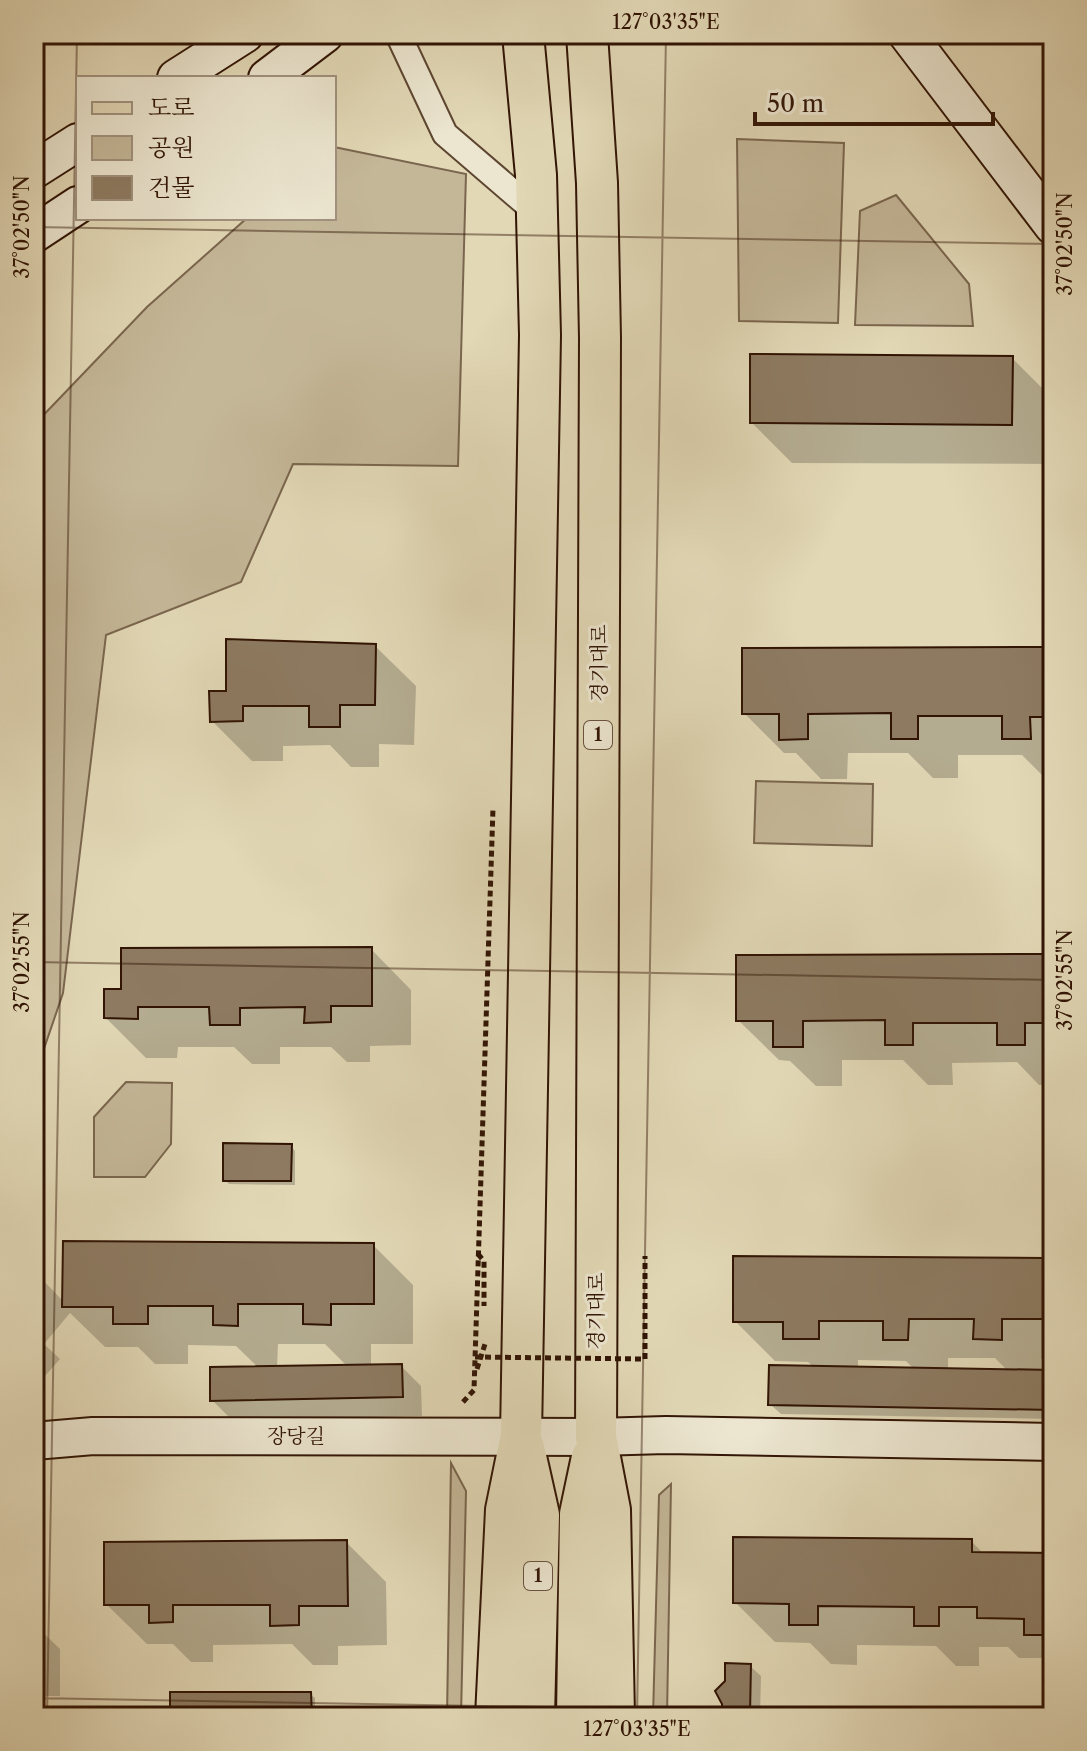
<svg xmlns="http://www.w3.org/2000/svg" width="1087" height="1751" font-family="'Libre Caslon Text','Noto Serif KR',serif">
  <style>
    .green { fill: #c4b798; stroke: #7a664e; stroke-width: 2 }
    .shadow { fill: #0003; fill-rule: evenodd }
    .building { fill: #8d7a61; stroke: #311404; stroke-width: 2 }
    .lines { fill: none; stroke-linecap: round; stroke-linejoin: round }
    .street-casing { stroke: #5d4530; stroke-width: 28 }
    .secondary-casing { stroke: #311404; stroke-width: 40 }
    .primary-casing { stroke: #311404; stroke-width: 44 }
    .path { stroke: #311404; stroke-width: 5; stroke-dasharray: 6 4; stroke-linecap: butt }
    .street { stroke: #ece6d0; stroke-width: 24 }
    .secondary { stroke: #ece6d0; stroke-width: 36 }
    .primary { stroke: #e2d8b6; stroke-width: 40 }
    .path-bridge { stroke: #311404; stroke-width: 5; stroke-dasharray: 6 4; stroke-linecap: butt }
    .ticks { fill: none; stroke: #311404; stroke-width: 2; stroke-opacity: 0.45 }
    .labels { text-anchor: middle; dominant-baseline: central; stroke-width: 6; stroke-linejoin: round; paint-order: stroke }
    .shield { fill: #ece6d0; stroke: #695341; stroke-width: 2 }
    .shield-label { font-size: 18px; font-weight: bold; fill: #311404 }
    .street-label { font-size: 20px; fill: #311404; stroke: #ece6d0 }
    .neatline { fill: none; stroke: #311404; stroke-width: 3 }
    .ticks-label { font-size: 20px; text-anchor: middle; fill: #311404 }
  </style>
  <rect width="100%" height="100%" fill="#e2d8b6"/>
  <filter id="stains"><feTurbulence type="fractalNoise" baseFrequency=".0025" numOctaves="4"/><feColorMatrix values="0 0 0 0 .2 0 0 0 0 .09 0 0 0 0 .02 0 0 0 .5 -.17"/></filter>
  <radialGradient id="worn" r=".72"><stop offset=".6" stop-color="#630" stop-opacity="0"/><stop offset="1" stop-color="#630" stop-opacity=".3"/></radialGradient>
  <g class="green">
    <path d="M737,139L844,143L838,323L739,321Z"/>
    <path d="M334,147L466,174L458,466L293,464L241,582L106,635L63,993L34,1078V425L147,307L247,218H334Z"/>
    <path d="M896,195L969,284L973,326L855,325L860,211Z"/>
    <path d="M756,781L873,784L872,846L754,843Z"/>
    <path d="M126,1082L172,1083L171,1144L145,1177H94V1117Z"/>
    <path d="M451,1463L466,1491L461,1717H447Z"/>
    <path d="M671,1484L667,1717H653L659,1495Z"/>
  </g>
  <g class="shadow">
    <path d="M1012,358L1052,398V464L792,463L752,423Z"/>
    <path d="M375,646L416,686L414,745L379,744V767H351L330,745L283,746V761H252L212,721L228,693Z"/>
    <path d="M1053,649V778H1045L1022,755H958V778H933L908,753H848L847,779H821L796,753H784L744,713Z"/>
    <path d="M371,949L411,990V1045L370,1046V1062H347L331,1047H280V1064H252L234,1047H178L177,1058H146L106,1018L123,991Z"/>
    <path d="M1053,956V1085H1039L1017,1062L952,1063L953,1085H928L903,1060H842V1086H816L790,1061L779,1060L738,1020Z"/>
    <path d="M291,1146L295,1151V1185L229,1184L225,1180Z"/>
    <path d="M373,1245L413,1285V1344H371V1367L401,1366L421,1386L422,1416L232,1420L212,1400L259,1368L236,1346L188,1345V1364H155L138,1347H105L70,1313L44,1344L60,1359L45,1376L34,1367V1271L64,1302ZM278,1344H325L348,1367L277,1368Z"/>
    <path d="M1044,1260L1053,1269V1359H1041V1372H1053V1419L781,1414L770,1404L815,1368L808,1362L775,1361L735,1321ZM948,1358H995L1008,1371L948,1370ZM858,1360L906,1361L915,1370L858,1369Z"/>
    <path d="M34,1523L40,1544L34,1546Z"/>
    <path d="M971,1541L984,1554L1053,1555V1661L1050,1658H1019L1008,1647H979V1666H956L936,1646L857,1645V1665L831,1664L810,1643L775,1642L735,1602Z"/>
    <path d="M346,1542L386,1582L387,1645L338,1646V1665H313L292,1644L213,1645V1662H191L173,1644H147L106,1604Z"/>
    <path d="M34,1624L60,1649V1696H34Z"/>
    <path d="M750,1666L761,1676L760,1716L765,1717H724Z"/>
    <path d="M310,1694L315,1698V1717H172Z"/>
  </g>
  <g class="building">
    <path d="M750,354L1013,356L1012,425L750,423Z"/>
    <path d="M226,639L376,644L375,705H340V727H309V706H243V721L210,722L209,691H226Z"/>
    <path d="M1053,647V717H1030L1031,739H1002V716H918V739H891V713L808,714V739L779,740V714H742V648Z"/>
    <path d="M372,947V1006H331V1022L304,1023L305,1007L240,1008V1025H210L209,1007H138V1019L104,1018V989H121V948Z"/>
    <path d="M1053,954V1023H1025V1045H997V1023H913V1045H885V1020L803,1021V1047H773V1021H736V955Z"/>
    <path d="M223,1143L292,1144L291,1181H223Z"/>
    <path d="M63,1241L374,1243V1304H331V1325L303,1324V1304H238V1326L213,1325V1306H148V1324H113V1307H62Z"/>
    <path d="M733,1256L1044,1258V1319H1002V1340L973,1339L974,1319H909L908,1340H883V1321H819V1339H783V1322H733Z"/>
    <path d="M402,1364L403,1397L210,1401V1367Z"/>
    <path d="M769,1365L1053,1370V1410L768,1405Z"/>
    <path d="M733,1537L972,1539V1552L1053,1553L1051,1635H1024V1619L977,1618V1607H939V1626H914V1607L818,1606V1625H789V1604L733,1603Z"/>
    <path d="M347,1540L348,1606H299V1625L270,1626V1605H173V1622L149,1623V1605H104V1542Z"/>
    <path d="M725,1663L751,1664L750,1715L766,1714V1717H722V1704L715,1691L725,1681Z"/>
    <path d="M170,1692H311L312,1717H170Z"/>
  </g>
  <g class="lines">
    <defs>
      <path id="street" d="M398,34L445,134L537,213"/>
      <g id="secondary">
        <path d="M907,34L1053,226"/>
        <path d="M176,78L245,34"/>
        <path d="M267,78L325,34"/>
        <path d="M34,170L78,142"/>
        <path d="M34,234L78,205"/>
        <path d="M34,1441L93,1436L596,1437L666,1435L1053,1442"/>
      </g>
      <g id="primary">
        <path d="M587,34L597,183L600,338L596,1437L610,1510L614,1717"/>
        <path d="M524,1448L539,1515L534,1717"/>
        <path d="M496,1717L506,1510L521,1436L540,335L536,175L523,34"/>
        <path d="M577,1717L580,1514L592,1457"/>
      </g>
    </defs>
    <use href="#street" class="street-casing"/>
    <use href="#secondary" class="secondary-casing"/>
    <use href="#primary" class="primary-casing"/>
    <g class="path">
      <path d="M478,1254L484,1261V1306"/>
      <path d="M645,1359V1256"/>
      <path d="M477,1369L485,1344"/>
      <path d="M463,1402L474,1390L493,808"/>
    </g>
    <use href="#street" class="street"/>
    <use href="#secondary" class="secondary"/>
    <use href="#primary" class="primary"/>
    <path class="path-bridge" d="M475,1357L645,1359"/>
  </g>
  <path class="ticks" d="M34,227L1053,244M34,962L1053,980M34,1698L1053,1716M47,1717L77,34M637,1717L666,34"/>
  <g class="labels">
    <g class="shield">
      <rect x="584" y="721" width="28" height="28" rx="6"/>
      <rect x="524" y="1562" width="28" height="28" rx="6"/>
    </g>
    <g class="shield-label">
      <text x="598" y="735">1</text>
      <text x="538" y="1576">1</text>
    </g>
    <g class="street-label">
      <text transform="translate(599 663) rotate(-90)">경기대로</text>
      <text transform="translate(596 1311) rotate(-90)">경기대로</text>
      <text x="296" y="1436">장당길</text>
    </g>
  </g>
  <rect width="1087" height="1751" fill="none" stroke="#e2d8b6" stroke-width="88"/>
  <rect x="76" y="76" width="260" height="144" fill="#ece6d0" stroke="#a1927e" stroke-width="2"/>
  <rect x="92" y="102" width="40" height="12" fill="#e2d8b6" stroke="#a1927e" stroke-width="2"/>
  <text x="148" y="116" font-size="24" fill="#311404">도로</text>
  <rect x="92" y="136" width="40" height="24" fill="#c4b798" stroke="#a1927e" stroke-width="2"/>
  <text x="148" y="156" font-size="24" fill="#311404">공원</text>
  <rect x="92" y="176" width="40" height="24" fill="#8d7a61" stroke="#a1927e" stroke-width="2"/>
  <text x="148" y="196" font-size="24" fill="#311404">건물</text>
  <path d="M755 112v12h238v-12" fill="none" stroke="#311404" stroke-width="4"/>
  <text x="767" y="112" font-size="24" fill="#311404" stroke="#ece6d0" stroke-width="6" paint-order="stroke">50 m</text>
  <rect x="44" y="44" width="999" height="1663" class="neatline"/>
  <g class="ticks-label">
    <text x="666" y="29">127°03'35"E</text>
    <text transform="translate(22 227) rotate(-90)" y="7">37°02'50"N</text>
    <text transform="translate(1065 244) rotate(-90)" y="7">37°02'50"N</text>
    <text transform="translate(22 962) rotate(-90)" y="7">37°02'55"N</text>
    <text transform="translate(1065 980) rotate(-90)" y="7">37°02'55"N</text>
    <text x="637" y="1736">127°03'35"E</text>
  </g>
  <rect width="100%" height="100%" filter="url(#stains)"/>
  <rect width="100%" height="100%" fill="url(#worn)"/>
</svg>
